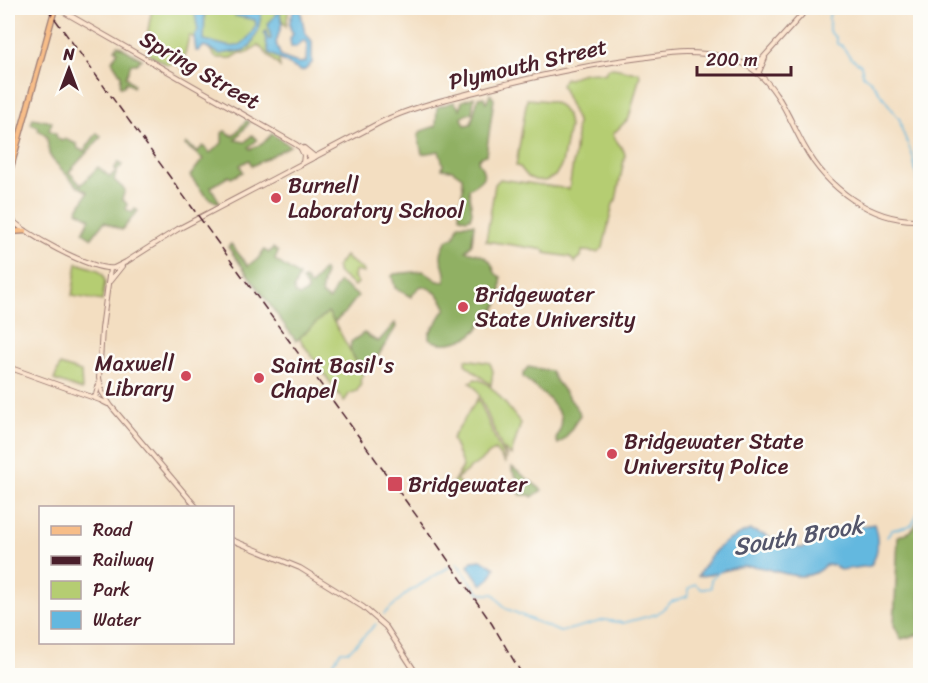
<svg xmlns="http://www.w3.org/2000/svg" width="928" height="683" font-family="Sriracha,sans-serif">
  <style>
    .green { fill: #b5cd72; stroke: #80764e; stroke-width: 1.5 }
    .forest { fill: #90b064; stroke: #6d6848; stroke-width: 1.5 }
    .water { fill: #63b8df; stroke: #566c85; stroke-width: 1.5 }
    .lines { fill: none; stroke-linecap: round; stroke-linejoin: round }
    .stream { stroke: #63b8df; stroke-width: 1.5 }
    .secondary-casing { stroke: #9e7e76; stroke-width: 6 }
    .primary-casing { stroke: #9e7e76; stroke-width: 7 }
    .secondary { stroke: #fce5cf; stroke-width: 4 }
    .primary { stroke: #f7bd88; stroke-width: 4.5 }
    .rail { stroke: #4a1f2b; stroke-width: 1.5; stroke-dasharray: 9 4.5; stroke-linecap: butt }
    .poi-dot { fill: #d1495b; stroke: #fdfcf7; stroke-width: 2 }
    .labels { text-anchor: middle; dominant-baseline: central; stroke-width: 5; stroke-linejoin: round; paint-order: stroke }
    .street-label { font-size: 22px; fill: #4a1f2b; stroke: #fdfcf7 }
    .poi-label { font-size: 22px; fill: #4a1f2b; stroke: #fdfcf7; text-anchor: start }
    .water-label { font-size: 24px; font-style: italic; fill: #53556a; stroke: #fdfcf7 }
  </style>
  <rect width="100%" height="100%" fill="#fdfcf7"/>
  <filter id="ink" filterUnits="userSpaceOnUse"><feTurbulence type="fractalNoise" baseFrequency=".0167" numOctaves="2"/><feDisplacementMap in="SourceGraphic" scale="12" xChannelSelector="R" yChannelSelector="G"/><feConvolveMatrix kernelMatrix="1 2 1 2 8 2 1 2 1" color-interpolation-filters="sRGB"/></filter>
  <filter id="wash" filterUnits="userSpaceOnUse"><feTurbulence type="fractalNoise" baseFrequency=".008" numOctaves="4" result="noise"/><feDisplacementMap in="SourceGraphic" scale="24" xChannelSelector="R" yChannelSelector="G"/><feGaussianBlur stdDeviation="1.35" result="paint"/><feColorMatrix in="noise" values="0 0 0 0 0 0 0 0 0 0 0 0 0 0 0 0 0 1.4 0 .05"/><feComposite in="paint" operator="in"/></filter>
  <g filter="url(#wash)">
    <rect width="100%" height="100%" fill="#f3dec1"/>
    <g class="green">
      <path d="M152,8H289L286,26L279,16L275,34L280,67L258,45L248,53H240L232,58H216L202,39L189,36L182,68L175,61L168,65L149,54L147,36Z"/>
      <path d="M611,68C620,68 632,74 639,72L640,75L629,118L613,134C615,143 624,146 625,155L616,200L613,204L603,248L597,252L582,251L581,257L576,260L575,263L570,257L545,253V250L486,241L495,184L500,179L569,189L575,151L577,121L561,85L565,78L569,79C578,73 596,70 605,74L607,69Z"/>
      <path d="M527,99L550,101L559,105L567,115L569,127L562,164L555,176L545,181L535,180L528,177L520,167L516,166Z"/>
      <path d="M345,256L349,260V261H351L364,271V273L355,271L354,277L358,283L356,285L354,286L337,272V267Z"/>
      <path d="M77,263L98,270L103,275L105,282L102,301L72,296Z"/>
      <path d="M328,311L363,374L360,381L361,384L357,391L349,394L344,402L299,338Z"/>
      <path d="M466,359L490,363L493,371L491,385L465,364Z"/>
      <path d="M60,365L81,372L82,390L54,380Z"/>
      <path d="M475,379C492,380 510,412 521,423L511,455L505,450L507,460L477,390L470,382Z"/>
      <path d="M478,398L506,464L495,450L456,479L466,493C460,493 453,491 452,484L463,467L452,438Z"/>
    </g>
    <g class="forest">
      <path d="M118,45L141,59L137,64H131L126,77L134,85L133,87L126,82L124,86H120L121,75L112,61L118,51L115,49Z"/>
      <path d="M490,94L494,99L486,155L479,158L478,161C489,178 483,179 469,189L472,212L470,218L466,219L460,217L459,214L463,188L462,177L452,170L442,169L443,164L439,151L422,154L418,136L421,131L436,126L437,107L454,102L460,109L462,101L474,97L472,113L465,115L462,118L465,125L471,124L478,98L484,97L486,103Z"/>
      <path d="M33,118L52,122L49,130L56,134L57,138L62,141L65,139L77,144L78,149L84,151L97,133L101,137L69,172L81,185L98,167L110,177L116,171L114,169L119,162L122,165L117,171L114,180L125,190L122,199L127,204L126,209L132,213L135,209L138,211L122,230L104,222L92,238L83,232L90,218L77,211L88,192L76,185L52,159L49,154L47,137L38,130V127L31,124Z"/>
      <path d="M247,120L250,122L235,140L245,142L252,135L257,140L249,147L250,149L262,144L272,134L290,146L252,166L249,160L240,165L243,172L231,178L229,176L211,187L220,203C206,200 199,187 190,176L203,159L185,145L186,143L197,152L203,146L210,153L222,143V133L225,131L233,136Z"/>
      <path d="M459,224H474L472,243L466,251C476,253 487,255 492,265C495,272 494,274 501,277C502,289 501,298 495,309C492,315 489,315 485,318C481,321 480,327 477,330C467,341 441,349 429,338V334L446,308C442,297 433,289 422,286L418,288L411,297L395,288L392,276L394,274L423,271L438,281L445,282C448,264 433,262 447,240L454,237Z"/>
      <path d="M231,244L248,266L254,261L257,260L264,250L269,253L273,248L278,252L275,260L299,276L294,288L295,294L300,296L307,292V288L302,280L305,279L311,286L323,270L325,272L321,294L329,300L339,282L358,296L345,313L334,322L328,312L296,341L228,247Z"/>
      <path d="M395,323L396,327L372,366L367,369L363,374L350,350L351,342L364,333L378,342Z"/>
      <path d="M528,367L551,371L555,379L579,411L580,415L565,439L558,444L556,439L560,429L561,416L550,400L523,377V373Z"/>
      <path d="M512,467L542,490L532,497L530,495H521L514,485L518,479L512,471Z"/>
      <path d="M920,515V634L901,639L894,625L898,536C912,533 916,528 920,515Z"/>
    </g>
    <g class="water">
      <path d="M194,8H205L204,40C231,46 240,56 256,25L255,20L235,16L236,8H270L262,10L258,31L251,45L246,50L220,54L204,46L199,51H196L194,37L198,31Z"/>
      <path d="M275,8H282L283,9L280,13L282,23L276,43L281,57L298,63L306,62L307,44L304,40L296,47H291L290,39L293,33C286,25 292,18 294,8H300L305,33L312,41V63L305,70L300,71L269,53L264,33L266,31L268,39H271L268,24L277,13Z"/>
      <path d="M874,524C878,537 880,554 870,566L840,570L834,565H825C805,589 774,566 749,566C730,566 715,576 698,576C713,549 721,542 750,530L767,536L784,547L802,548L827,536L857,527Z"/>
      <path d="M482,560L495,568L489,579L482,585L468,566L472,561Z"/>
    </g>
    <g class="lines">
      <g class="stream">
        <path d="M832,8L829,16V31L836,38L837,44L841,45L851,58L861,65L863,75L871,81L900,120L902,130L913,157L920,195"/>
        <path d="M887,537L892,530L912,525L920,508"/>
        <path d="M457,563L478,592L483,594H494L505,608L560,632L605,620L623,623L657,614L671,602L688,596V589L695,584L701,589L711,588V579L720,571"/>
        <path d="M384,614L407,593L449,567"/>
        <path d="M325,676L341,651H349L376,624"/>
      </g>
    </g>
  </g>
  <g filter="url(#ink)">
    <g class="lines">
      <defs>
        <g id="secondary">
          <path d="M57,8L295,144L304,150L311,158"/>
          <path d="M753,69L808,8"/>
          <path d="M758,74L765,58"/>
          <path d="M304,148L315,157"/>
          <path d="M301,149L304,155L303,163"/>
          <path d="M8,216C20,232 94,272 114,268L126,262L178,229L381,122C416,105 456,97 494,87C542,75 591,64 640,58C655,56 671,53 686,53C707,53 733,56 751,68C778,86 789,119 804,146C827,188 872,222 920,220"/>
          <path d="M110,269L102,329L99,378L102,392L111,406L197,508"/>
          <path d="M110,281L122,266"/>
          <path d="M8,367L100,400L108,404"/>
          <path d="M95,398L99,384"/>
          <path d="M232,540L300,568L363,607L386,627L418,676"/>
        </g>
        <g id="primary">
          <path d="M8,178L55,8"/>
          <path d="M8,232L25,231"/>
        </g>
      </defs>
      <use href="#secondary" class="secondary-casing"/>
      <use href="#primary" class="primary-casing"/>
      <use href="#secondary" class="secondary"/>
      <use href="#primary" class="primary"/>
      <path class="rail" d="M47,8L437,544L492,624L523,676"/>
    </g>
  </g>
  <g class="poi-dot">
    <circle cx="276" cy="198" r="6"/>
    <circle cx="463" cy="307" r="6"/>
    <circle cx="186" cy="376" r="6"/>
    <circle cx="259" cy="378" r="6"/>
    <circle cx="612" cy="454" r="6"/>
    <rect x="387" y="476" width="16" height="16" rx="3"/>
  </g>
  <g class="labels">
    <g class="street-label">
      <text transform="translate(528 64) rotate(-13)">Plymouth Street</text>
      <text transform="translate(200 70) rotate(30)">Spring Street</text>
    </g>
    <g class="poi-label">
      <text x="288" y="185">Burnell<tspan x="288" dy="25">Laboratory School</tspan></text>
      <text x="475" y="294">Bridgewater<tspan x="475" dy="25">State University</tspan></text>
      <text x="174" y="363" text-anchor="end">Maxwell<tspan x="174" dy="25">Library</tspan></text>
      <text x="271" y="365">Saint Basil's<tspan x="271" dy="25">Chapel</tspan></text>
      <text x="624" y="441">Bridgewater State<tspan x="624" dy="25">University Police</tspan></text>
      <text x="408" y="484">Bridgewater</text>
    </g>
    <g class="water-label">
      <text transform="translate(798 536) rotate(-10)">South Brook</text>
    </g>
  </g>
  <rect width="928" height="683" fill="none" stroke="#fdfcf7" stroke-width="30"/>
  <rect x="39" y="506" width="195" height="138" fill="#fdfcf7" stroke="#b5a4a5" stroke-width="1.5"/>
  <rect x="51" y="526" width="30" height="9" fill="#f7bd88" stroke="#b5a4a5" stroke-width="1.5"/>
  <text x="93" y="536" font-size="18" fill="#4a1f2b">Road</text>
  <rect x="51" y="556" width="30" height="9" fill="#4a1f2b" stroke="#b5a4a5" stroke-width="1.5"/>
  <text x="93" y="566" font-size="18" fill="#4a1f2b">Railway</text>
  <rect x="51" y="581" width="30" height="18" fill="#b5cd72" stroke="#b5a4a5" stroke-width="1.5"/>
  <text x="93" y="596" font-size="18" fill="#4a1f2b">Park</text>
  <rect x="51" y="611" width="30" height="18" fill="#63b8df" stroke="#b5a4a5" stroke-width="1.5"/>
  <text x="93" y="626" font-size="18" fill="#4a1f2b">Water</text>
  <g transform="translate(69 69)" stroke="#fdfcf7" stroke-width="4.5" paint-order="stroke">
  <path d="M0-4.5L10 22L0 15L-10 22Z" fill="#4a1f2b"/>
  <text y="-9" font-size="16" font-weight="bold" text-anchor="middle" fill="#4a1f2b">N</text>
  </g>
  <path d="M697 66v9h94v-9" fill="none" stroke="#4a1f2b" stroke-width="3"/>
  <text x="706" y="66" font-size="18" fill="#4a1f2b" stroke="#fdfcf7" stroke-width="4.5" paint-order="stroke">200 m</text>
</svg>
